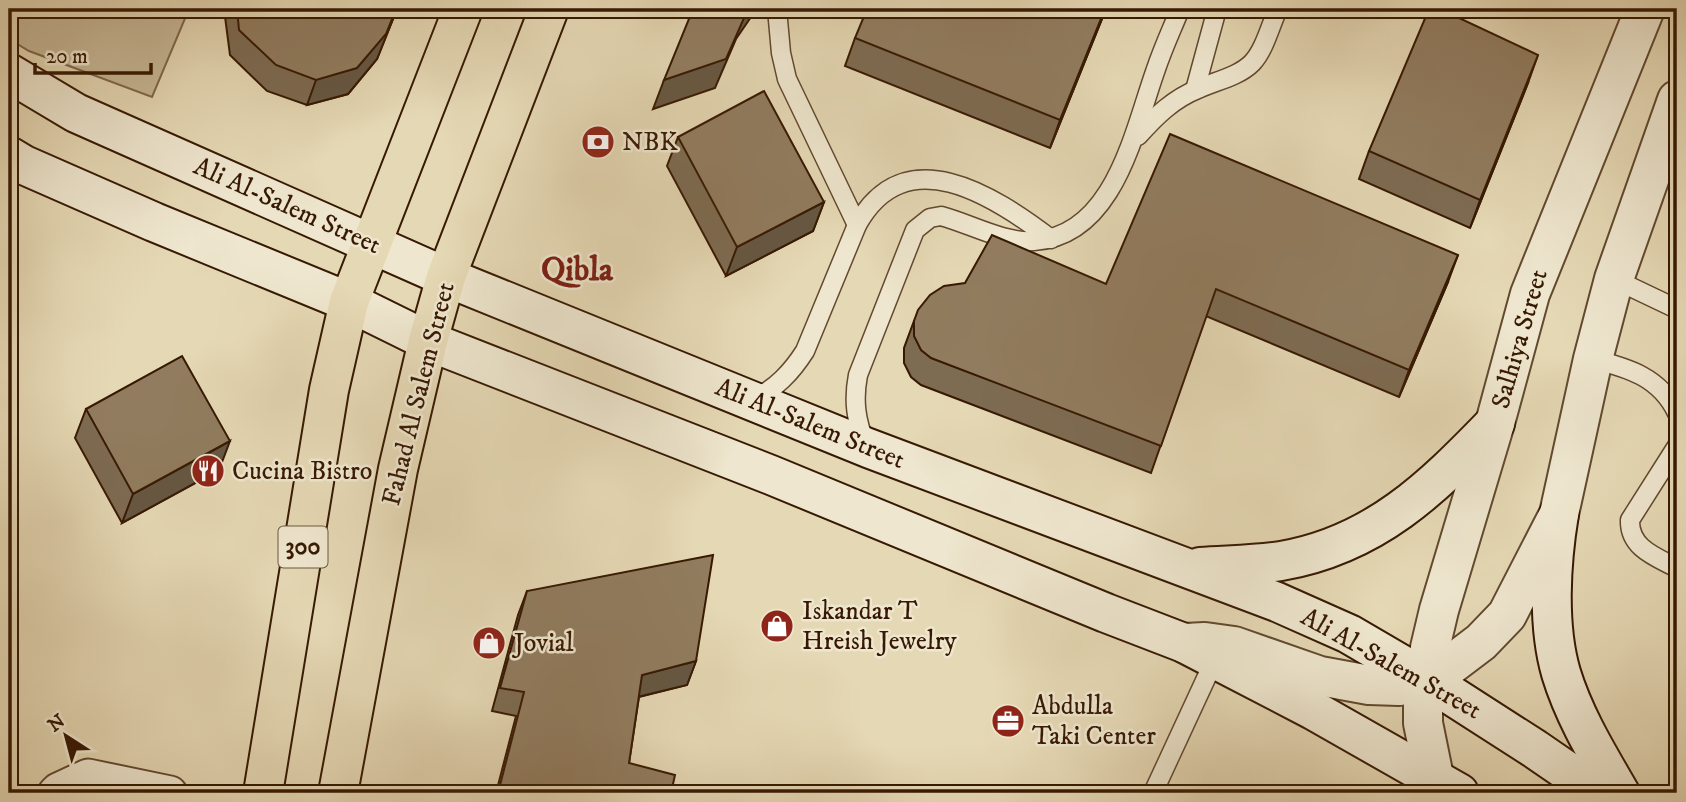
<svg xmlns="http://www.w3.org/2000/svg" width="1686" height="802" font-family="'IM FELL DW Pica',serif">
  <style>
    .green { fill: #c7b896; stroke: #7f684c; stroke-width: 2 }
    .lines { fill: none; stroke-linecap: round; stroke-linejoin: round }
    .service-casing { stroke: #62492f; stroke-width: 21 }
    .minor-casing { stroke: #62492f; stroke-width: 37 }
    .tertiary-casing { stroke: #62492f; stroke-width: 42 }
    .secondary-casing { stroke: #371903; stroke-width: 42 }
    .primary-casing { stroke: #371903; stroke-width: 42 }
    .service { stroke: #eee6ce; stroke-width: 18 }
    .minor { stroke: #eee6ce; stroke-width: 33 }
    .tertiary { stroke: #eee6ce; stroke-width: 38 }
    .secondary { stroke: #eee6ce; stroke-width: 38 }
    .primary { stroke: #e5d8b4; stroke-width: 38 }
    .wall { fill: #7d6b52; stroke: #371903; stroke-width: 2 }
    .shaded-wall { fill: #665742; stroke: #371903; stroke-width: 2 }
    .building { fill: #917c5f; stroke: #371903; stroke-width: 2 }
    .labels { text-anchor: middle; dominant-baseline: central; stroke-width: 5; stroke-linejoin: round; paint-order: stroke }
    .shield { fill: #eee6ce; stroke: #6e5640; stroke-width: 2 }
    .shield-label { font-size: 24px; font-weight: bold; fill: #371903 }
    .poi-label { font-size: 26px; fill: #371903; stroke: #eee6ce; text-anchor: start }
    .street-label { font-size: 26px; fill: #371903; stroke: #eee6ce }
    .district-label { font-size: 33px; font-weight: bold; fill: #7a1f14; stroke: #eee6ce }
  </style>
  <rect width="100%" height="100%" fill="#e5d8b4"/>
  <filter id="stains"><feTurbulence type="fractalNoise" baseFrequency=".00286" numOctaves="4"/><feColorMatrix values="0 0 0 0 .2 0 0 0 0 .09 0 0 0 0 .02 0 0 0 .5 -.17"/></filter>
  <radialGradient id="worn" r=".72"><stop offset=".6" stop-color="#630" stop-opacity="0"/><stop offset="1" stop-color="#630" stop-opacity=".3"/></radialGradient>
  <path class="green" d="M9,9H189L152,97L29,51L9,39Z"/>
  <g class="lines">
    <defs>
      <g id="service">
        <path d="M777,9L781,53L787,79L857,225"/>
        <path d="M1195,90L1217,9"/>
        <path d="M1138,136C1156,116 1173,99 1198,89C1215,81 1238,77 1252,63C1265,49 1270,26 1278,9"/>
        <path d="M1614,279L1677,309"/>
        <path d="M1593,359C1628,368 1660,377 1677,413"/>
        <path d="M753,400C776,388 791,373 805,351L857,225C905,138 993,195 1051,239"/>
        <path d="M866,445C856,421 853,401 858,375L915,230L930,218L941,216C971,224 1003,243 1034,241C1115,236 1134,130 1156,69C1163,48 1172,29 1180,9"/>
        <path d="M1677,446L1630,520C1629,548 1656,557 1677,568"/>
        <path d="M1153,793L1215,659"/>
      </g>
      <path id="minor" d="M55,793L58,790L88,776L170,793"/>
      <g id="tertiary">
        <path d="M1184,643L1205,642L1234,646L1320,676L1369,685L1399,686L1426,679L1448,667L1481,642L1507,615L1559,514L1593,359L1614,279L1677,100"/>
        <path d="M1434,777L1423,723V697L1430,648L1439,610L1495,423L1530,294L1645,9"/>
      </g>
      <g id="secondary">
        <path d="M9,73L76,113L446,277L868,448L1277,602L1349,634L1426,679L1535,749L1599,793"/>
        <path d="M9,156L24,165L154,222L349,302L428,341L771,475L1106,613L1184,643L1313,710L1459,793"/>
        <path d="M1559,514C1551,562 1547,625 1561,673C1574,716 1598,755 1620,793"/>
        <path d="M1200,567C1227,565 1255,565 1281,561C1375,545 1432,488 1495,423"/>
      </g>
      <g id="primary">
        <path d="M263,793L329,390L349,302L463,9"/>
        <path d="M338,793L398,469L428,341L446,277L549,9"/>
      </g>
    </defs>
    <use href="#service" class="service-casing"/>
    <use href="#minor" class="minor-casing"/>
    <use href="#tertiary" class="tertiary-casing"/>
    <use href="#secondary" class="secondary-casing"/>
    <use href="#primary" class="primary-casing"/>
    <use href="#service" class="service"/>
    <use href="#minor" class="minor"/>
    <use href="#tertiary" class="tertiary"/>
    <use href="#secondary" class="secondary"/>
    <use href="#primary" class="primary"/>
  </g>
  <g class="wall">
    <path d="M224,9H397L377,59L348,94L307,105L267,91L230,55Z"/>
    <path d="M1106,9L1050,148L845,66L855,38Z"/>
    <path d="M1528,83L1470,228L1359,179L1369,151Z"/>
    <path d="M678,137L824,202L813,231L726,276L667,166Z"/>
    <path d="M1448,282L1399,397L1206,316L1151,473L921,385L911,377L904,363V348L914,321L1106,284Z"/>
    <path d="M86,409L219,470L122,523L75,438Z"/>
    <path d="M527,591L696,661L687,685L639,697L629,763L671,793H496L516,716L492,711L518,615Z"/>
  </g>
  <g class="shaded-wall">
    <path d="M396,9H397L377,59L348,94L307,105L316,80Z"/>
    <path d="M748,9H755L753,14L736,39L715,88L653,109L664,80Z"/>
    <path d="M1105,9H1106L1050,148L1060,120Z"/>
    <path d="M1538,55L1528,83L1470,228L1480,200Z"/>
    <path d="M824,202L813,231L726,276L737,247Z"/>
    <path d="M1458,255L1448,282L1399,397L1409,370Z"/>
    <path d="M230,441L219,470L122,523L133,494Z"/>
    <path d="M696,661L687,685L633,698L642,675Z"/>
  </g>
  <g class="building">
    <path d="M237,9H396L386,34L357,68L316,80L276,65L239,30Z"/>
    <path d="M693,9H748L726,59L664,80Z"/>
    <path d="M867,9H1105L1060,120L855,38Z"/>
    <path d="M1429,9H1440L1538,55L1480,200L1369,151Z"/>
    <path d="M764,91L824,202L737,247L678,137Z"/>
    <path d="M1170,134L1458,255L1409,370L1216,289L1161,446L931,358L921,350L914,336V321L918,310L930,295L944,286L965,283L992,235L1106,284Z"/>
    <path d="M182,356L230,441L133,494L86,409Z"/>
    <path d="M713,555L696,661L642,675L629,763L675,775L671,793H498L524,692L500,688L527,591Z"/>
  </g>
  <defs>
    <symbol id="bank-disc" viewBox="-11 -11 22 22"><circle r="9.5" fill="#8f2418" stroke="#eee6ce"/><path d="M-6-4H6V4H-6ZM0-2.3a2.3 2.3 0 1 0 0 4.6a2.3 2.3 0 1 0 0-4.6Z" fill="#fff"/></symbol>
    <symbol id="restaurant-disc" viewBox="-11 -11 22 22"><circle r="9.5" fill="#8f2418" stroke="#eee6ce"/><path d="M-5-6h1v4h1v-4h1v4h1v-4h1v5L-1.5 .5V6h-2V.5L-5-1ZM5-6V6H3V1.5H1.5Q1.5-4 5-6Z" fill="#fff"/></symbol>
    <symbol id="shop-disc" viewBox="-11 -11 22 22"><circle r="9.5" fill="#8f2418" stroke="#eee6ce"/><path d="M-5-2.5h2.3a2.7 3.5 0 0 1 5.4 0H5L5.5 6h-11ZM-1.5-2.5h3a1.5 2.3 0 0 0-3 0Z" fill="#fff"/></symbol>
    <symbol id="office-disc" viewBox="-11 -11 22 22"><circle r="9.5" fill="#8f2418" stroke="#eee6ce"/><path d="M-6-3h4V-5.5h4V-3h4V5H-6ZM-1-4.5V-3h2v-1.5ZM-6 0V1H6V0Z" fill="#fff"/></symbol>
  </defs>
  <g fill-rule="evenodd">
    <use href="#bank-disc" x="579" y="123" width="38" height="38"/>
    <use href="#restaurant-disc" x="189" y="452" width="38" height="38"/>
    <use href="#shop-disc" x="758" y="607" width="38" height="38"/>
    <use href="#shop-disc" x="470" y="624" width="38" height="38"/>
    <use href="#office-disc" x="989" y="702" width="38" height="38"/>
  </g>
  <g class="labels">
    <rect class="shield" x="278.5" y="526.5" width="49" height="41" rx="5"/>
    <g class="shield-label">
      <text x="303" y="547">300</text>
    </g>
    <g class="poi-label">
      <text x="622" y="142">NBK</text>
      <text x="232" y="471">Cucina Bistro</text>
      <text x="802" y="611">Iskandar T<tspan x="802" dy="30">Hreish Jewelry</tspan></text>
      <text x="514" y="643">Jovial</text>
      <text x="1032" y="706">Abdulla<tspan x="1032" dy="30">Taki Center</tspan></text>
    </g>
    <g class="street-label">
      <text transform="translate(287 206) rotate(24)">Ali Al-Salem Street</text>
      <text transform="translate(1520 339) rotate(-74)">Salhiya Street</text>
      <text transform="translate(419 394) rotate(-76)">Fahad Al Salem Street</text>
      <text transform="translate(810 424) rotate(22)">Ali Al-Salem Street</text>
      <text transform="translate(1391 664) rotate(29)">Ali Al-Salem Street</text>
    </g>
    <g class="district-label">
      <text x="577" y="270">Qibla</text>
    </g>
  </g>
  <rect width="1686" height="802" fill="none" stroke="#e5d8b4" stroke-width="35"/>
  <rect x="10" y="10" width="1665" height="781" fill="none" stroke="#371903" stroke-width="3.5"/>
  <rect x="18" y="18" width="1651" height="767" fill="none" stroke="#371903" stroke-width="2"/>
  <g transform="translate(66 736) rotate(324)" stroke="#eee6ce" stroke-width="5" paint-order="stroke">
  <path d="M0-5L12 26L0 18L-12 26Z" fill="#371903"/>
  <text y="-10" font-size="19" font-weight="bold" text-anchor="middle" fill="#371903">N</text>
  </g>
  <path d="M35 63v10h116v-10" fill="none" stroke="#371903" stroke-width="3.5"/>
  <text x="46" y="63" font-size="21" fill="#371903" stroke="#eee6ce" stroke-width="5" paint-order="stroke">20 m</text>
  <rect width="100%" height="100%" filter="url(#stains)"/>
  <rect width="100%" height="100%" fill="url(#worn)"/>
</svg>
